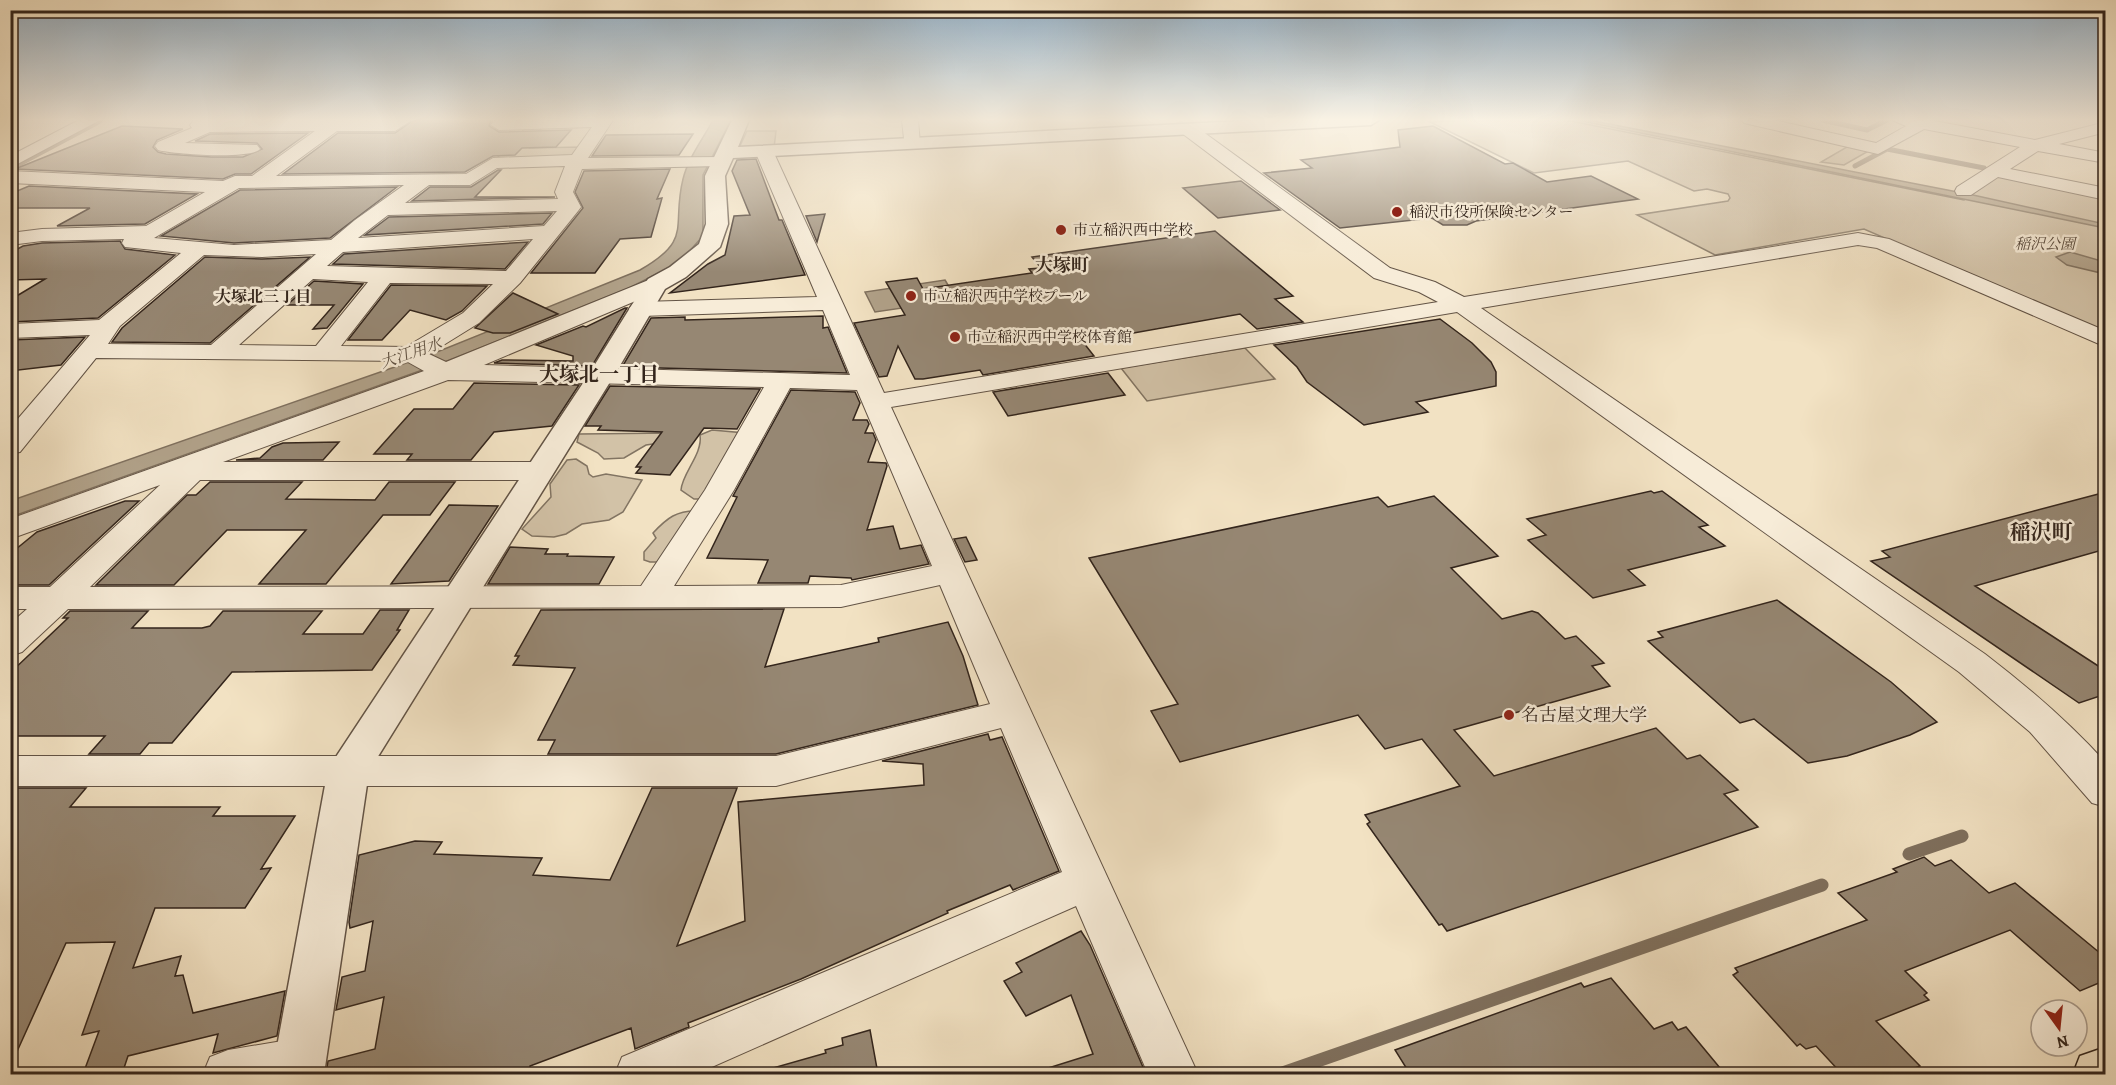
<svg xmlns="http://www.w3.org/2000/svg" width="2116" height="1085" font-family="Alegreya,'Noto Serif JP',serif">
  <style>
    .green { fill: #d2c2a7; stroke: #827462; stroke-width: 1.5 }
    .water { fill: #b1a28a; stroke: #7f705e; stroke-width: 1.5 }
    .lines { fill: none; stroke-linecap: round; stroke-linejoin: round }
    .stream-far1 { stroke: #7f705e; stroke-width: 5 }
    .stream { stroke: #7f705e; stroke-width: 13 }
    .building { fill: #968773; stroke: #33251c; stroke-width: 1.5 }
    .minor-casing { stroke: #635446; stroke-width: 2 }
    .tertiary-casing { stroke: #635446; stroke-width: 3 }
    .primary-casing { stroke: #33251c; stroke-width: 3 }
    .minor { fill: #f7ecd8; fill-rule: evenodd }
    .tertiary { fill: #f7ecd8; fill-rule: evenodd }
    .primary { fill: #f2e2c3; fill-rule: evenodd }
    .poi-dot { fill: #8f2418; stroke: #f7ecd8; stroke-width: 2 }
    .labels { text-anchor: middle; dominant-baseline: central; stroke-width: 5; stroke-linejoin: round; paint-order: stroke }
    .far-poi-label { font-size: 15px; fill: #33251c; stroke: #f7ecd8; text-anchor: start }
    .far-park-label { font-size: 15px; font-style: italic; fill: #5b4c3f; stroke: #f7ecd8 }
    .far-neighbourhood-label { font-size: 16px; font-weight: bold; fill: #33251c; stroke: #f7ecd8 }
    .far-water-label { font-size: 16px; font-style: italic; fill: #5f5142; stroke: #f7ecd8 }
    .far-quarter-label { font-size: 18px; font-weight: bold; fill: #33251c; stroke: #f7ecd8 }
    .poi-label { font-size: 18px; fill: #33251c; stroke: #f7ecd8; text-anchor: start }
    .neighbourhood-label { font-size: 20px; font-weight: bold; fill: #33251c; stroke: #f7ecd8 }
    .quarter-label { font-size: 21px; font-weight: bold; fill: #33251c; stroke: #f7ecd8 }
  </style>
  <rect width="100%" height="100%" fill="#f2e2c3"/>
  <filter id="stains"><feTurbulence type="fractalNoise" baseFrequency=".00333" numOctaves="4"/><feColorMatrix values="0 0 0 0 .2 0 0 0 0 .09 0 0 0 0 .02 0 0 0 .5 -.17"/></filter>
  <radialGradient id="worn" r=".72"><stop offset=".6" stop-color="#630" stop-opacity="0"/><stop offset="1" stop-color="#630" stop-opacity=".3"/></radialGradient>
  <g class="green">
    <path d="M1462,120H1566L1964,200L1999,174L2105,196V334L1864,229L1715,255L1637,215L1728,201L1730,198L1728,194L1707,189L1694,191L1628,161L1534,173L1430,122Z"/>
    <path d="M543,125L535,136L530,148L581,147L573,157L497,158L527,126Z"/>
    <path d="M747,131H776L774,148H739Z"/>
    <path d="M1852,144L1872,149L1844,165L1821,162Z"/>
    <path d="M1245,348L1275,379L1147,401L1121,368Z"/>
    <path d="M712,430L745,433L703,499H694L681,490C682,473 703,454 700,435Z"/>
    <path d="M672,433L660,443L646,445L624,458L604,459L598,453L577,442L579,434Z"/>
    <path d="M576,459L587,466L589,474L593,477L606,474L642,480L623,512L609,520L582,524L566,534L554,537L532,536L522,529L551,497L550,484L567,460Z"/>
    <path d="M698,511L659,562H650L644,560V552L656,538L653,533C667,518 677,510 698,511Z"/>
  </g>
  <g class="water">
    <path d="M713,120H731L703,175V236L686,255L667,269L629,288L442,363L11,517L10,501L432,354L640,270C694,239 671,227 683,179C688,158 703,139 713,120Z"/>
    <path d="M1577,120H1589L1973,195L2105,224V228Z"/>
    <path d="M2070,252L2105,262V274L2067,265L2056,257Z"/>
    <path d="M945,280L957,300L875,312L865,292Z"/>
  </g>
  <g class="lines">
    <g class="stream-far1">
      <path d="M1822,120L1867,130L1887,120"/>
      <path d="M1855,166L1887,149L1984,168"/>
      <path d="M10,169L102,120"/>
    </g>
    <g class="stream">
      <path d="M1909,854L1962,836"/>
      <path d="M1280,1074L1822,885"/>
    </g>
  </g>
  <g class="building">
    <path d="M414,120H491L489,126L499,132L571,130L556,147L522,148L515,155L493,156L465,172L283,174L338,133H395Z"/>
    <path d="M122,126L183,129L157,140L153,147L158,152L166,154L211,157H243L262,149L257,143L195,141L210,134L308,133L251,174H235L223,179L15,169Z"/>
    <path d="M1433,126L1505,164L1513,163L1547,182L1591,176L1638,199L1476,221L1467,225H1443L1432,218L1340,228L1264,173L1312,168L1301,160L1400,147L1398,130Z"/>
    <path d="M693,134L679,155L592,156L606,135Z"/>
    <path d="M756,159L779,220H782L805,275L670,293L708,264L725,255L734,216L750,215L732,171L737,160Z"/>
    <path d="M670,169L657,199L662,198L651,237L620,239L595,273H531L583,208L575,192L584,171Z"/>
    <path d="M498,170H501L475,197H555L412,201L430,187H471Z"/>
    <path d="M1241,181L1280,210L1218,218L1183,188Z"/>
    <path d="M29,186L197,194L145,224L57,226L90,208H10V194Z"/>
    <path d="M397,187L330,238L234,243L161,236L240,190Z"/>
    <path d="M552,213L543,224L365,235L389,217Z"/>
    <path d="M825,214L817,242L806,216Z"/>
    <path d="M1215,231L1293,296L1275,299L1303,322L1257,329L1240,314L1083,342L1094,356L983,375L980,370L923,379H915L898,346L887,376L879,377L854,323L905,315L886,282L917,278L923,289L1032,273L1029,269L1041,268L1032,257Z"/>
    <path d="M120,241L125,249L175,255L98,318L10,322V300L45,279L10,280V253L23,246L42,243Z"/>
    <path d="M528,242L505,269L333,264L344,254Z"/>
    <path d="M205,257L262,259L310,257L210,343L112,342L122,328Z"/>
    <path d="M314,281L363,284L327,328L313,329L334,305H287Z"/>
    <path d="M391,285L487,286L462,311L446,320L410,310L382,340H348Z"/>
    <path d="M513,293L558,314L510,333H493L475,328Z"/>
    <path d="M625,308H627L592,366L494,363L502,360L573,361V356L536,345L583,326L586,327Z"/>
    <path d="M823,316V328L828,327L847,373L622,367L651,318L685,317V320Z"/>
    <path d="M1440,319L1472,343L1491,362L1496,372V386L1416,402L1428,412L1364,425L1307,382L1297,367L1274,345Z"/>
    <path d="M85,337L61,365L10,371V340Z"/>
    <path d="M1108,373L1125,395L1008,416L993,392Z"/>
    <path d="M474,383L579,385L552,426L494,432L471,460H407L412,454H374L414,409H453Z"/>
    <path d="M610,386L760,389L737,429L704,428L670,475L636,473L641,467H636L662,432L598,430L601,426H585Z"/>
    <path d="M791,390L855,392L860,403L853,420H867L869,424L865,433H873L876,440L868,462L886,463L887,466L867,530L893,526L900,549L921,545L929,564L852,580L851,578L810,576L808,583H758L768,560L707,558L737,497L733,496Z"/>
    <path d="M339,442L323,460H236L260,458L272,447L283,443Z"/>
    <path d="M210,482H302L286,499L375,500L389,482H455L430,515H383L326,584H259L306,530H227L174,585H96L187,495H196Z"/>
    <path d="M1651,491L1654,493L1662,491L1708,525L1699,527L1725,546L1628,570L1645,585L1593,598L1528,540L1546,535L1527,519Z"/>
    <path d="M2106,492V549L1975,586L2106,671V694L2079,703L1871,561L1890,557L1882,551Z"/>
    <path d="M1434,496L1498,556L1451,568L1502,619L1532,611L1538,613L1565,639L1576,636L1604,663L1592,666L1610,686L1454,730L1494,776L1656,728L1687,759L1700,755L1738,790L1724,794L1758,827L1447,931L1442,924L1439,925L1367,824L1370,822L1365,815L1460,786L1422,739L1385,749L1358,715L1180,762L1151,711L1178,704L1089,558L1378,497L1388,507Z"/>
    <path d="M125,501H139L49,585H10V554L37,532Z"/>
    <path d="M449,505L498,506L449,581L391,584Z"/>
    <path d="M966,537L977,560L965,562L954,539Z"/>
    <path d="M510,547L548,549L545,554H568L567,556L614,557L599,584H488Z"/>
    <path d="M1777,600L1891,682L1937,722L1910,735L1847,756L1808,763L1754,719L1740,723L1648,641L1663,637L1658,632Z"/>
    <path d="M784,609L765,667L879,642L878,638L948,622L963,656L978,705L776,754H548L555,740H538L575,668L513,665L519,656H515L541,610Z"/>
    <path d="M380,610H409L397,630H400L372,670L232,672L172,743H149L140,754H89L105,736H10V673L68,618H63L70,611H148L132,628H202L210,626L223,611H322L303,634H363Z"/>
    <path d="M988,734L990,740L1002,737L1059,871L1013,890L1010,885L947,911L948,913L801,979L688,1023L689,1027L635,1049L631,1028L530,1066L531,1074H326L328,1061L375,1049L384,997L336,1010L342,977L365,971L373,921L350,928L349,922L359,855L415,841L442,842L434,854L542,858L533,875L610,880L652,788H737L677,946L745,921L738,802L924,785L923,764L882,761Z"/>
    <path d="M10,788H86L70,807H220L213,816H295L261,869L271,868L245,908H155L133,968L181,956L175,976L183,975L193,1013L285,991L277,1036L213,1053L218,1034L128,1056L122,1074H83L99,1031L82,1035L115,942L66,943L10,1067Z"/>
    <path d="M1924,857L1935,866L1951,860L1989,893L2015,883L2106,958V980L2080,991L2010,930L1905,971L1927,993L1924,995L1929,1000L1876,1021L1920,1066L1901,1074H1842L1816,1046L1806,1049L1800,1044L1797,1046L1733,975L1738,972L1735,968L1867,920L1838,893L1897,872L1893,869Z"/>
    <path d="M1081,931L1090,945L1146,1074H1046L1045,1069L1093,1054L1071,995L1026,1016L1004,981L1022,972L1016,963Z"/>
    <path d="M1611,978L1654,1029L1672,1022L1678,1030L1686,1027L1725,1074H1410L1395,1050L1581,983L1584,987Z"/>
    <path d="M870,1030L878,1074H774L773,1068L826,1053L825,1050L843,1045L842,1038Z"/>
  </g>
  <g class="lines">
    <defs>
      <g id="minor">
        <path d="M79,120H100L10,168V156Z"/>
        <path d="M194,120H412L395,131H337L276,176L466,174L493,158L572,155L592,127L499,130L491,125L494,120H613L588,158L726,157L729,161L720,166L582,169L573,192L581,207L578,211L520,283L479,323L429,354L446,362L656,277L664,279L667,284L664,289L484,365L850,375L823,310L641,316L633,314L629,309L633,304L641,302L817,297L755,151L764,146L773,151L884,393L1438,302L1419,292L1374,278L1183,134L1181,130L1189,125L1195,126L1390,268L1435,282L1464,297L1858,233L1889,239L2106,331V347L1877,248L1858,245L1481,308L1985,654C2028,687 2069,722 2106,763V807L2092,803L2030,732L1959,672L1457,312L891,407L1198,1074H1148L1076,906L696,1074H615L622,1057L1062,872L1001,728L776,786H10V756H776L990,704L940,585L841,607L68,609L22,652L10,656V624L27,609H10V587H50L160,485L10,539V519L424,371L406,361L96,358L20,452L10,454V428L90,335L10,338V324L99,320L181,253L125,247L122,243L124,239L42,241L10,245V233L42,229L146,226L205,192L10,183V171L223,181L235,176H252L315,131L210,132L185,143L257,145L260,149C251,160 173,154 158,150L155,146L158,142L192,128L190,125ZM565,166L555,192L558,199L405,203L429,185H470L497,168ZM404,185L355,220L331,240L234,245L154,238L239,188ZM557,211L544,226L358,238L388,215ZM533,239L506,271L327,266L343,252ZM316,254L211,345L108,344L120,326L204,255L262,257ZM313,279L368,282L316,346L239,345ZM390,283L493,284L463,313L406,347L341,346ZM448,380L764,387L705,490L641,586L90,587L200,480H540L550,477L554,471L550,465L540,462H223ZM790,388L857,390L932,566L841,585L674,586L734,490Z"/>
        <path d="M902,120H918L920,144L917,148H905Z"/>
        <path d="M1742,120H1774L1876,143L1906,126L1892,120H1929L2035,140L2106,122V132L2059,144L2106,153V163L2038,151L2010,169L2106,188V200L1998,177L1971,195H1957L1955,191L1957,187L2020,147L1924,129L1878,154L1744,123Z"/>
        <path d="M300,1038L318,1045L325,1062L320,1074H203L210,1057L228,1050Z"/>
      </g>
      <path id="tertiary" d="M732,120H749L738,147L1260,120H1379L1371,125L733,158L725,176L728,224L720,247L686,277L665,289L615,374L369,771L324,1074H272L328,769L589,374L648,279L670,267L699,244L706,224L705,176Z"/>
      <path id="primary" d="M2106,1047V1074H2073L2080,1056Z"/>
    </defs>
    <use href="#minor" class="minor-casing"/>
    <use href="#tertiary" class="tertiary-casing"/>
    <use href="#primary" class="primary-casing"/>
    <use href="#minor" class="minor"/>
    <use href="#tertiary" class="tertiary"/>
    <use href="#primary" class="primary"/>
  </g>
  <linearGradient id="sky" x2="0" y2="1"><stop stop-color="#92adc2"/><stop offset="0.44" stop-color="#f9f2e4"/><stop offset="1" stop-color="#f9f2e4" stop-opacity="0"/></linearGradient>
  <rect width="2116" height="272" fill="url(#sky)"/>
  <g class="poi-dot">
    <circle cx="1397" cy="212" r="6"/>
    <circle cx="1061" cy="230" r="6"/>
    <circle cx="911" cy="296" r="6"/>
    <circle cx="955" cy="337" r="6"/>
    <circle cx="1509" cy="715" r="6"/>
  </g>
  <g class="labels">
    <g class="far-poi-label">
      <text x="1409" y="212">稲沢市役所保険センター</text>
      <text x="1073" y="230">市立稲沢西中学校</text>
      <text x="923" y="296">市立稲沢西中学校プール</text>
      <text x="967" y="337">市立稲沢西中学校体育館</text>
    </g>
    <g class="far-park-label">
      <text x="2045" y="244">稲沢公園</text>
    </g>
    <g class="far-neighbourhood-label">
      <text x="263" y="297">大塚北三丁目</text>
    </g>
    <g class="far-water-label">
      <text transform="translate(411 353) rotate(-19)">大江用水</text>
    </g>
    <g class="far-quarter-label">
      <text x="1062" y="265">大塚町</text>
    </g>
    <g class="poi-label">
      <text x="1521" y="715">名古屋文理大学</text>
    </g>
    <g class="neighbourhood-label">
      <text x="599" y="374">大塚北一丁目</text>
    </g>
    <g class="quarter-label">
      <text x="2041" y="532">稲沢町</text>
    </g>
  </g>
  <rect width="2116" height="1085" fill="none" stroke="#f2e2c3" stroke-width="36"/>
  <rect x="12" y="12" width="2092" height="1061" fill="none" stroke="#33251c" stroke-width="3"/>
  <rect x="18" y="18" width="2080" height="1049" fill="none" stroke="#33251c" stroke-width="1.5"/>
  <g transform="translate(2059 1028) rotate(165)"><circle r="28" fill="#f7ecd8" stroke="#a99c8d" stroke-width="1.5"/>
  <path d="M0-4.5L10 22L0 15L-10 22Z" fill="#8f2418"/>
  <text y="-9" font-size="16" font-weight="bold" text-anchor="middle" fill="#33251c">N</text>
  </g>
  <rect width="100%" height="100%" filter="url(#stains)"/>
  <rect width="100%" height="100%" fill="url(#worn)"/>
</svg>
